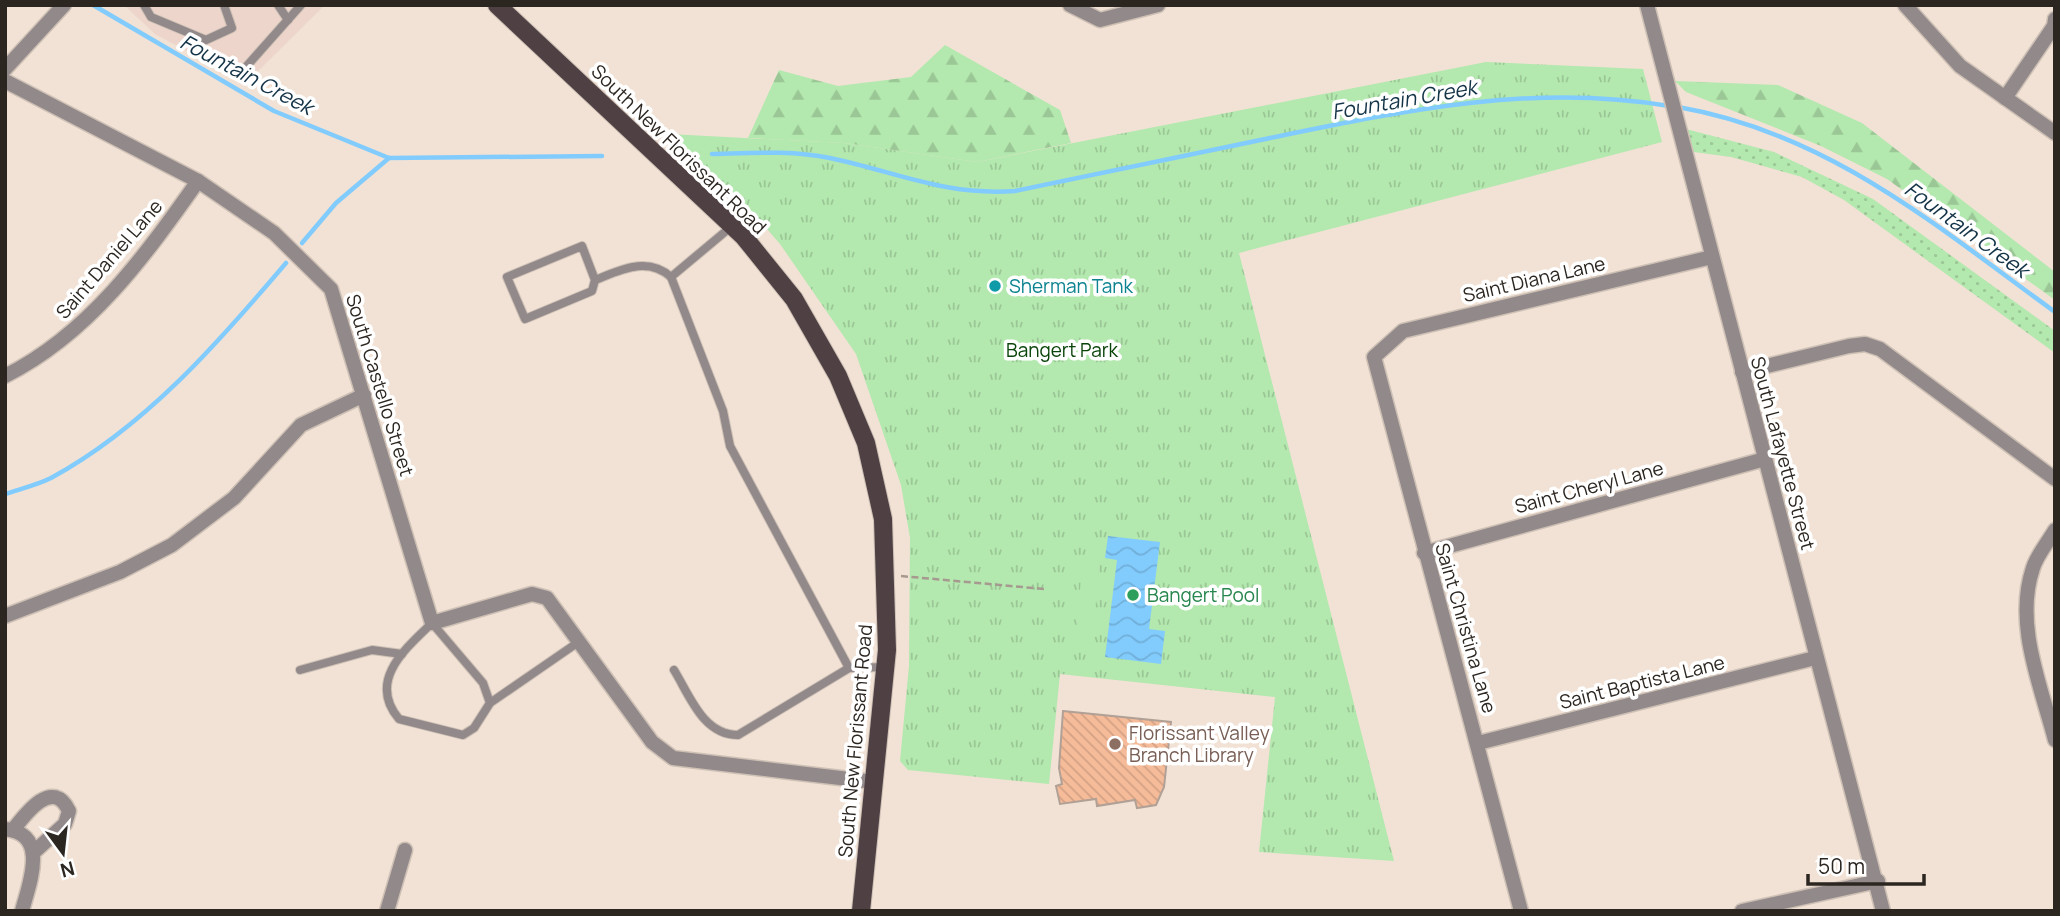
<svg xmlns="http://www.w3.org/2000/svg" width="2060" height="916" font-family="Manrope,sans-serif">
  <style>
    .commercial { fill: #edd5cb }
    .grass { fill: url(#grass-dots) }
    .forest { fill: url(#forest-firs) }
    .park { fill: url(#park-tufts) }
    .pitch { fill: #b3e8ae }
    .water { fill: url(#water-waves) }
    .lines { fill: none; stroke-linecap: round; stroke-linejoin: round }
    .stream { stroke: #82ccfd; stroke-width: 4.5 }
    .building { fill: url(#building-back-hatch); stroke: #b1a096; stroke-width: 2 }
    .service-casing { stroke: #cec0b5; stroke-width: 10 }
    .minor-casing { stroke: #cec0b5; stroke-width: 17 }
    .tertiary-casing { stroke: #cec0b5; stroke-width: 17 }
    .primary-casing { stroke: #cec0b5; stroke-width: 20 }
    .path { stroke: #a69a90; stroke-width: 2.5; stroke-dasharray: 7 3.5; stroke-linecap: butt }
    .service { stroke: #92898a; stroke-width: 8 }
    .minor { stroke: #92898a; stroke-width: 14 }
    .tertiary { stroke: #92898a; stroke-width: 14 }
    .primary { stroke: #4e4043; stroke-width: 18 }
    .culture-dot { fill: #0f9aa8; stroke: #fff; stroke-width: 2.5 }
    .leisure-dot { fill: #2e9e5b; stroke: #fff; stroke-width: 2.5 }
    .education-dot { fill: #8d6e63; stroke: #fff; stroke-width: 2.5 }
    .labels { text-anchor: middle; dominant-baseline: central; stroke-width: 7; stroke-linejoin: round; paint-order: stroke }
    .street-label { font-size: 19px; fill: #2c2621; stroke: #fff }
    .culture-label { font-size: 19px; fill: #0d838f; stroke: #fff; text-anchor: start }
    .park-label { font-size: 19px; fill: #0a4409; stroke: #fff }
    .leisure-label { font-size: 19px; fill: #27864d; stroke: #fff; text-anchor: start }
    .education-label { font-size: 19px; fill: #785e54; stroke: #fff; text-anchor: start }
    .water-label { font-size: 21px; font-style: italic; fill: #133347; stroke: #fff }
  </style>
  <defs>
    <pattern id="grass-dots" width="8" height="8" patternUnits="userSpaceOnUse" patternTransform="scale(1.75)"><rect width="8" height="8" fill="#b3e8ae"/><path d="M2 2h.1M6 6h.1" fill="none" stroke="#9ac795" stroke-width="1.8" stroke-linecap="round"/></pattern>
    <pattern id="forest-firs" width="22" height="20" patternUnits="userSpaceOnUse" patternTransform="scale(1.75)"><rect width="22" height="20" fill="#b3e8ae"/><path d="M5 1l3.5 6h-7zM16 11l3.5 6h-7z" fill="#9ac795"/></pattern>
    <pattern id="park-tufts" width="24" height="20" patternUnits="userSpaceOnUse" patternTransform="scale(1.75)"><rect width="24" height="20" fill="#b3e8ae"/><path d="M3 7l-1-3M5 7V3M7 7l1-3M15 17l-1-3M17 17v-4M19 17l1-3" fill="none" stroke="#9ac795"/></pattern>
    <pattern id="water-waves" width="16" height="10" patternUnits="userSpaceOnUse" patternTransform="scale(1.75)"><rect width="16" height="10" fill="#82ccfd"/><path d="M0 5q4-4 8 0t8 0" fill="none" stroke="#70afd9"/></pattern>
    <pattern id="building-back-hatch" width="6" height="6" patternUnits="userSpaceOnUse" patternTransform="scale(1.75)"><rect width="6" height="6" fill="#f6bc9a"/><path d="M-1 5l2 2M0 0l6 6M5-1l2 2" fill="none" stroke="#d3a184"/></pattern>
  </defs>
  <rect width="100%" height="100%" fill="#f1e2d5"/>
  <path class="commercial" d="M124,5H325L246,83L155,34Z"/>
  <path class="grass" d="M1686,129L1774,152L1873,199L2055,331V353L1844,200L1802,177L1731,157L1694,152Z"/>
  <g class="forest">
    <path d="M945,45L1060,110L1071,143L977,162L844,143L748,138L779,70L838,86L911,77Z"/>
    <path d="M1675,81L1778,85L1862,123L2055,272V300L1887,179L1821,146L1686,92Z"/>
  </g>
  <path class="park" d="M1486,62L1643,69L1662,142L1239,253L1394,861L1259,852L1275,697L1060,674L1049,784L908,770L900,761L909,666L910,538L901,485L856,354L780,244L747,206L669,134L844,143L977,162Z"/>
  <path class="pitch" d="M1083,560L1100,561L1093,632L1076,629Z"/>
  <path class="water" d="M1108,536L1160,542L1149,629L1165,631L1161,664L1105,657L1117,560L1105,558Z"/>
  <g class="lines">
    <g class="stream">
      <path d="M93,5L274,111L389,158L602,156"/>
      <path d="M1678,107C1828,133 1935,225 2055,312"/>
      <path d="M712,154C751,153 791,150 830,158C897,172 944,196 1015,191C1101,173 1188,155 1275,137C1406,110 1536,83 1669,106"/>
      <path d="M302,243L336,203L389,158"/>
      <path d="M5,494C20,489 37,485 51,478C145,427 218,343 286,263"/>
    </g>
  </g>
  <path class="building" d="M1063,711L1171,722L1164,787L1156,805L1137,808L1135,800L1097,806L1096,799L1060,804L1056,786L1062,784L1059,768Z"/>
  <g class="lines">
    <defs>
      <g id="service">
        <path d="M144,5L151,17L206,40L232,28L224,5"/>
        <path d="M278,5L288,20"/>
        <path d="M245,68L301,5"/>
        <path d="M732,226L671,277L723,411L730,446L849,668"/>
        <path d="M595,280L592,291L525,319L507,277L582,246L595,280C621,270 647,256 671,277"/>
        <path d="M300,670L372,650L402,654"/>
        <path d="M674,670C690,696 703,735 738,735L849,668L886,667"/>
        <path d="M490,703L483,683L432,623C405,649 367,681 399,719L463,735L474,728L490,703L580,641"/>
      </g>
      <g id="minor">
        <path d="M1070,5L1100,20L1158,5"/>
        <path d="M1905,5L1960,66L2055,133"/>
        <path d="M5,81L198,181L274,233L331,289L432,623L532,594L547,598L652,742L673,758L874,782"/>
        <path d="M2005,98L2054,26L2055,19"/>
        <path d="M1742,372L1849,346L1865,344L1880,349L2055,479"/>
        <path d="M5,376C89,334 145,256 198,181"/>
        <path d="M2055,530C2048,542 2037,555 2033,568C2014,624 2041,686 2055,740"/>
        <path d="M1424,553L1765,459"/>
        <path d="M5,616L120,572L172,545L234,498L301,425L364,395"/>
        <path d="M1478,743L1815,658"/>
        <path d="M5,829C50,834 29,884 22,911"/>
        <path d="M13,830C26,813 53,777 69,811L65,824L34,852"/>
        <path d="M387,911L405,850"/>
        <path d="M1521,911L1374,357L1403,331L1712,257"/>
        <path d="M1742,911L1878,881"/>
      </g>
      <g id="tertiary">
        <path d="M1647,5L1883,911"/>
        <path d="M5,69L64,5"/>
      </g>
      <path id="primary" d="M497,5L744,237L794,299L838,376L866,443L883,519L887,650L861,911"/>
    </defs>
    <use href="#service" class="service-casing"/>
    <use href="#minor" class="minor-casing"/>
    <use href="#tertiary" class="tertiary-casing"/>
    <use href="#primary" class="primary-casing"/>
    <path class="path" d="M901,576L1044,589"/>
    <use href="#service" class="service"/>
    <use href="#minor" class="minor"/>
    <use href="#tertiary" class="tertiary"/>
    <use href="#primary" class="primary"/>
  </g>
  <circle class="culture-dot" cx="995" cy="286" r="7"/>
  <circle class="leisure-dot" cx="1133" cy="595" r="7"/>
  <circle class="education-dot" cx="1115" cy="744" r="7"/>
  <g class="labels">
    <g class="street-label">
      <text transform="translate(679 149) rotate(44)">South New Florissant Road</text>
      <text transform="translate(109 259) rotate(-49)">Saint Daniel Lane</text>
      <text transform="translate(1534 279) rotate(-13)">Saint Diana Lane</text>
      <text transform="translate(380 385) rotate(73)">South Castello Street</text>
      <text transform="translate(1783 453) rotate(75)">South Lafayette Street</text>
      <text transform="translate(1589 487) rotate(-15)">Saint Cheryl Lane</text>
      <text transform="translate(1466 628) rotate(74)">Saint Christina Lane</text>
      <text transform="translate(1642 682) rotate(-14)">Saint Baptista Lane</text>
      <text transform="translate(855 741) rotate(-85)">South New Florissant Road</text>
    </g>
    <g class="culture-label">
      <text x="1009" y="286">Sherman Tank</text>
    </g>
    <g class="park-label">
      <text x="1062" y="350">Bangert Park</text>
    </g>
    <g class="leisure-label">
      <text x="1147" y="595">Bangert Pool</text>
    </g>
    <g class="education-label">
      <text x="1129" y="733">Florissant Valley<tspan x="1129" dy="22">Branch Library</tspan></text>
    </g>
    <g class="water-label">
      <text transform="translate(247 74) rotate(28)">Fountain Creek</text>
      <text transform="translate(1404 99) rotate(-10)">Fountain Creek</text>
      <text transform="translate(1967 229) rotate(36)">Fountain Creek</text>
    </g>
  </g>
  <rect width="2060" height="916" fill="none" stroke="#2c2621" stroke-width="14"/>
  <g transform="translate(63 853) rotate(165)" stroke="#ffffff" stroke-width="5" paint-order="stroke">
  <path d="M0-5L12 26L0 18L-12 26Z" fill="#2c2621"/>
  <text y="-10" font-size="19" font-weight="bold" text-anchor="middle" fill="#2c2621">N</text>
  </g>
  <path d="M1808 874v10h116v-10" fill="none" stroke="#2c2621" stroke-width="3.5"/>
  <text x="1818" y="874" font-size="21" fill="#2c2621" stroke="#ffffff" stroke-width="5" paint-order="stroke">50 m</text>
</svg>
